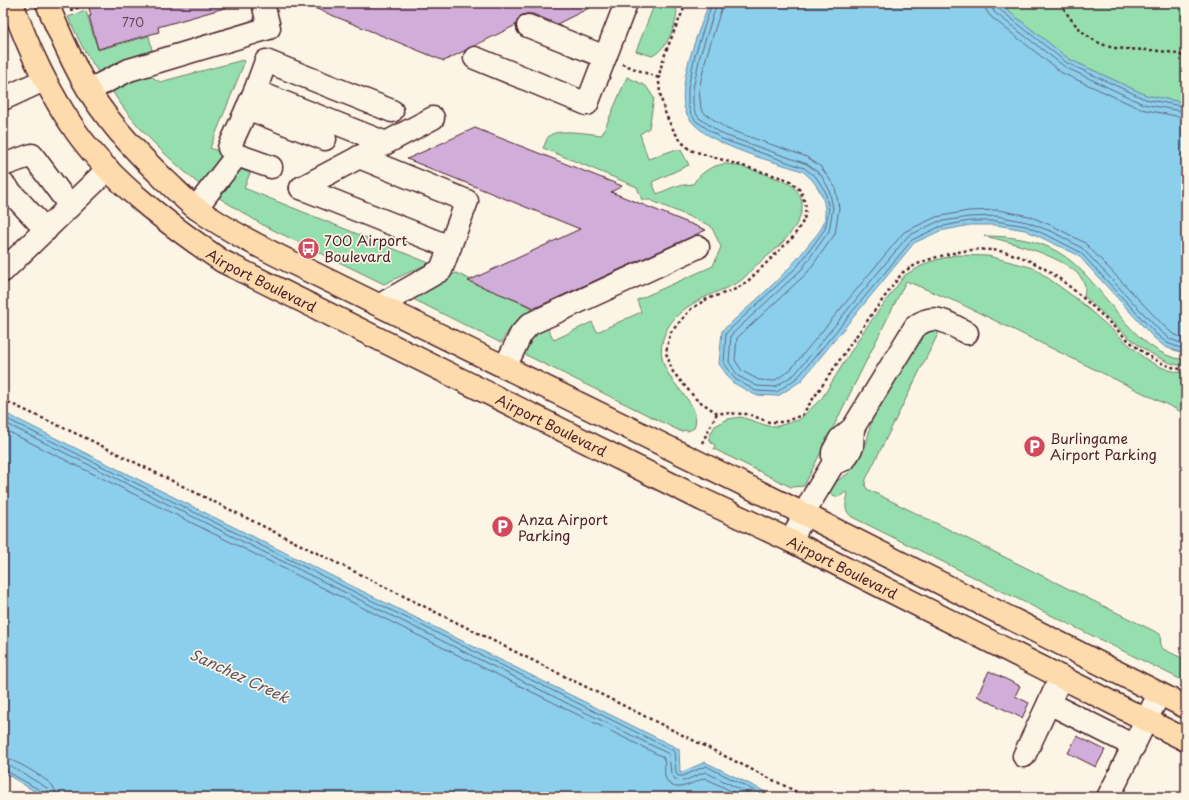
<svg xmlns="http://www.w3.org/2000/svg" width="1189" height="800" font-family="'Playpen Sans',sans-serif">
  <style>
    .green { fill: #95dfae; stroke: #707f6c }
    .water { fill: #8bcfed; stroke: #71899f }
    .lines { fill: none; stroke-linecap: round; stroke-linejoin: round }
    .shore { stroke: #646579; stroke-width: 1 }
    .building { fill: #d0aed9; stroke: #4a1f2b }
    .minor-casing { stroke: #4a1f2b; stroke-width: 25 }
    .major-casing { stroke: #4a1f2b; stroke-width: 25 }
    .path { stroke: #4a1f2b; stroke-width: 2.5; stroke-dasharray: 3 3; stroke-linecap: butt }
    .minor { stroke: #fcf5e5; stroke-width: 22 }
    .major { stroke: #fedbac; stroke-width: 22 }
    .labels { text-anchor: middle; dominant-baseline: central; stroke-width: 3.5; stroke-linejoin: round; paint-order: stroke }
    .number-label { font-size: 12px; fill: #6c4356 }
    .poi-label { font-size: 14px; fill: #4a1f2b; stroke: #fcf5e5; text-anchor: start }
    .street-label { font-size: 14px; fill: #4a1f2b; stroke: #fcf5e5 }
    .water-label { font-size: 15px; font-style: italic; fill: #5e5465; stroke: #fcf5e5 }
  </style>
  <rect width="100%" height="100%" fill="#fcf5e5"/>
  <filter id="ink" filterUnits="userSpaceOnUse"><feTurbulence type="fractalNoise" baseFrequency=".025" numOctaves="2"/><feDisplacementMap in="SourceGraphic" scale="8" xChannelSelector="R" yChannelSelector="G"/><feConvolveMatrix kernelMatrix="1 2 1 2 8 2 1 2 1" color-interpolation-filters="sRGB"/></filter>
  <g filter="url(#ink)">
    <g class="green">
      <path d="M640,3H676C680,19 668,49 652,56L636,51L653,8Z"/>
      <path d="M998,3H1186V103L1146,95L1069,59Z"/>
      <path d="M86,11L98,50L149,36L152,50L141,56L98,72L83,48L68,17Z"/>
      <path d="M243,60L245,61L210,148L224,153L200,185C166,156 132,125 109,86L146,73L160,82Z"/>
      <path d="M627,77L646,86L654,98L649,128L640,134L648,159L674,150H681L689,165L652,182L657,194L676,186L693,184C700,173 712,165 725,164C735,163 783,179 791,185C798,190 803,199 802,208C798,234 771,253 753,268C748,274 742,281 735,284C707,297 673,306 663,339C651,380 706,399 694,428L688,431L683,430L682,432L518,351L526,337L547,327L554,340L592,322L597,332L641,312L637,300L713,266L721,247L711,226L650,200H642L637,187L543,148C545,145 546,139 549,136C556,128 591,134 602,135Z"/>
      <path d="M235,167L250,173L244,188L429,263L384,284L263,225L216,196Z"/>
      <path d="M984,236C1008,236 1037,239 1058,252C1104,278 1130,355 1186,360V366C1149,364 1110,319 1084,296C1085,290 1086,286 1083,281C1072,258 1008,241 984,236Z"/>
      <path d="M955,255L988,256L1034,268L1077,299L1143,357C1156,366 1170,372 1186,373V414L959,303L906,281L804,486L791,487L714,449L715,445L710,442L709,437L715,426L728,419L741,417L768,426H778L799,420L822,398L863,332L905,275L929,262Z"/>
      <path d="M456,273L534,309C519,316 509,328 501,343L407,296Z"/>
      <path d="M928,329L937,330L939,332L866,479L865,485L867,489L1160,634L1161,648L1186,660V682L852,517C844,511 845,504 848,495L846,492L839,497L826,493L834,483L849,473L858,461L867,442L872,417L919,337Z"/>
    </g>
    <g class="water">
      <path d="M709,3H998L1069,59L1146,95L1186,103V354L1165,347L1153,337L1078,255L1025,230L996,225H970L940,231L914,243L801,381L778,396L755,395L732,382L719,364L722,331C752,303 785,277 809,244C813,239 819,233 822,227C831,206 819,183 802,171C771,160 691,143 684,106C679,77 699,31 709,3Z"/>
      <path d="M3,412L679,749L680,773L705,762L776,797H44L3,772Z"/>
    </g>
    <g class="lines">
      <g class="shore">
        <path d="M712,3L695,55L688,88V105L691,114L696,121L722,139L804,168L816,177L825,191L829,209L825,229L798,266L726,333L724,363L735,379L756,391L777,392L798,377L912,240L939,227L969,221H996L1026,226L1051,237L1080,252L1156,334L1167,343L1186,350"/>
        <path d="M717,3L700,56L693,89V104L695,112L699,118L724,135L807,164L821,175L829,189L833,208L829,231L802,269L731,335L729,362L738,376L757,386L775,387L795,374L908,236L937,222L969,217L997,216L1027,222L1053,232L1082,248L1159,330L1170,339L1186,345"/>
        <path d="M723,3L706,58L699,89L701,109L704,113L727,129L807,157L821,167L835,187L839,208L835,234L807,273L737,338L735,360L742,371L759,380L774,381L790,370L904,232L936,217L968,211L998,210L1029,216L1055,227L1085,243L1163,325L1173,334L1186,339"/>
        <path d="M985,3L986,10L990,16L1062,73L1141,109L1186,118"/>
        <path d="M991,3L994,12L1065,67L1143,104L1186,112"/>
        <path d="M996,3L998,8L1067,63L1145,99L1186,107"/>
        <path d="M3,417L674,751L676,773L678,776H683L706,766L767,797"/>
        <path d="M3,422L669,754L671,774L676,780L684,781L705,772L756,797"/>
        <path d="M3,429L663,757C666,763 664,770 665,776C671,797 693,782 705,778L743,797"/>
        <path d="M3,758C13,758 45,778 52,785C55,789 56,793 56,797"/>
        <path d="M3,764L9,765L47,788L50,797"/>
        <path d="M3,769L43,792L45,797"/>
      </g>
    </g>
    <g class="building">
      <path d="M88,3H227L228,7L158,27L159,32L98,49L89,16H91Z"/>
      <path d="M302,3H599L557,24L533,14H526L520,16L516,25L444,61Z"/>
      <path d="M475,128L622,186L611,192L706,230L535,308L468,281L580,229L407,159Z"/>
      <path d="M989,671L1020,686L1015,696L1029,703L1022,718L977,696Z"/>
      <path d="M1077,736L1105,750L1096,767L1068,753Z"/>
    </g>
    <g class="lines">
      <defs>
        <g id="minor">
          <path d="M528,26L605,57"/>
          <path d="M475,58L587,104L626,3"/>
          <path d="M89,90L129,70L269,28L263,3"/>
          <path d="M255,91L229,148L237,155L271,167"/>
          <path d="M3,99L44,80"/>
          <path d="M247,108L325,139"/>
          <path d="M386,143L255,91L266,61L392,111"/>
          <path d="M359,157L467,201L441,270L380,305"/>
          <path d="M3,165L32,155L70,206"/>
          <path d="M3,184L46,230"/>
          <path d="M301,188L450,247"/>
          <path d="M301,188L433,118"/>
          <path d="M196,208L237,155"/>
          <path d="M3,271L108,169"/>
          <path d="M505,367L521,334L530,324L698,247"/>
          <path d="M853,428L915,327C934,311 948,323 967,333"/>
          <path d="M791,541L812,499L833,464V452L840,439L853,428L852,447L845,459L833,464"/>
          <path d="M1049,703L1134,746"/>
          <path d="M1024,756L1061,677"/>
          <path d="M1121,771L1159,694"/>
          <path d="M1108,797L1118,778"/>
        </g>
        <g id="major">
          <path id="s1" d="M12,3C28,48 48,91 75,130C111,182 171,226 222,261L703,500L791,541L1186,740"/>
          <path d="M47,3C57,28 68,53 81,77C102,116 134,150 165,180C175,189 185,200 196,208C228,231 264,249 299,266L804,514L1186,707"/>
        </g>
      </defs>
      <use href="#minor" class="minor-casing"/>
      <use href="#major" class="major-casing"/>
      <g class="path">
        <path d="M686,3C679,22 660,59 659,79C659,104 671,134 690,150L789,180L801,191L806,207L804,220L793,237L748,281L736,289L707,299L691,309L670,333L666,353L673,372L696,399L717,413L748,414L769,422H784L802,415L854,339L902,273C919,261 939,256 958,252C1023,238 1070,285 1112,325C1134,346 1155,366 1186,370"/>
        <path d="M1061,3C1071,24 1092,45 1116,48C1140,51 1163,48 1186,57"/>
        <path d="M70,10L88,5"/>
        <path d="M622,64L659,78"/>
        <path d="M3,400L90,440L807,797"/>
        <path d="M702,443L717,413"/>
      </g>
      <use href="#minor" class="minor"/>
      <use href="#major" class="major"/>
    </g>
  </g>
  <defs>
    <symbol id="bus-disc" viewBox="-11 -11 22 22"><circle r="9.5" fill="#d1495b" stroke="#fcf5e5"/><path d="M-5-6H5V4H4V6H2V4H-2V6H-4V4H-5ZM-3.5-4V0h7V-4ZM-3.5 1.2v1.5H-2V1.2ZM2 1.2v1.5H3.5V1.2Z" fill="#fff"/></symbol>
    <symbol id="parking-disc" viewBox="-11 -11 22 22"><circle r="9.5" fill="#d1495b" stroke="#fcf5e5"/><path d="M-3.5-5.5H1a3.5 3.5 0 0 1 0 7H-1V5.5H-3.5ZM-1-3.4V-.6H.8a1.4 1.4 0 0 0 0-2.8Z" fill="#fff"/></symbol>
  </defs>
  <g fill-rule="evenodd">
    <use href="#bus-disc" x="296" y="236" width="25" height="25"/>
    <use href="#parking-disc" x="1022" y="434" width="25" height="25"/>
    <use href="#parking-disc" x="490" y="514" width="25" height="25"/>
  </g>
  <g class="labels">
    <g class="number-label">
      <text x="133" y="22">770</text>
    </g>
    <g class="poi-label">
      <text x="324" y="240">700 Airport<tspan x="324" dy="16">Boulevard</tspan></text>
      <text x="1050" y="438">Burlingame<tspan x="1050" dy="16">Airport Parking</tspan></text>
      <text x="518" y="519">Anza Airport<tspan x="518" dy="16">Parking</tspan></text>
    </g>
    <g class="street-label">
      <text stroke="none"><textPath href="#s1" startOffset="384">Airport Boulevard</textPath></text>
      <text stroke="none"><textPath href="#s1" startOffset="708">Airport Boulevard</textPath></text>
      <text stroke="none"><textPath href="#s1" startOffset="1032">Airport Boulevard</textPath></text>
    </g>
    <g class="water-label">
      <text transform="translate(240 675) rotate(25)">Sanchez Creek</text>
    </g>
  </g>
  <rect width="1189" height="800" fill="none" stroke="#fcf5e5" stroke-width="16"/>
  <rect x="8" y="8" width="1173" height="784" fill="none" stroke="#4a1f2b" stroke-width="1.5" filter="url(#ink)"/>
</svg>
